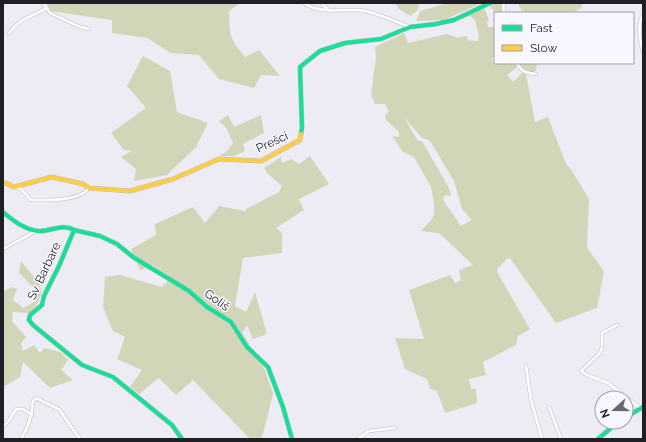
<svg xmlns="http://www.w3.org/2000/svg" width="646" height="442" font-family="Raleway,sans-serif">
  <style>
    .green { fill: #d3d5b8; fill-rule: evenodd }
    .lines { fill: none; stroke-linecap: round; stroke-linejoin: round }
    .street-casing { stroke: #bdbcc2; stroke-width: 4 }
    .fast-casing { stroke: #bdbcc2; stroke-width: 5 }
    .slow-casing { stroke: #bdbcc2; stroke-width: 5 }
    .street { stroke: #fcfcfd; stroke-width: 3 }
    .fast { stroke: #16e098; stroke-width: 4 }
    .slow { stroke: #ffcf43; stroke-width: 4 }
    .labels { text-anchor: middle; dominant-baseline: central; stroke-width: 3; stroke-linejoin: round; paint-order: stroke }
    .street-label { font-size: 12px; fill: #201f25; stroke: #f8f6ff }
  </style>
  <rect width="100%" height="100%" fill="#edecf4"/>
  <g class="green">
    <path d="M47,3H240L229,11C230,37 229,37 245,57L259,50L280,76L261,75L254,88L219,79L199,55L171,53L147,38L112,33V20L50,11Z"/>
    <path d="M395,3H419L418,10L410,16L399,9Z"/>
    <path d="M448,3H482L444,20L416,21L420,11Z"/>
    <path d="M494,3H502L503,12L495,13L489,5Z"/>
    <path d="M518,3H583L581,8L577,10L575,13H523Z"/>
    <path d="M484,7L489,21H487L488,27H495V56L492,58L494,65L501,63H515L517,67L507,75L513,82L522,73L526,74L535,122L548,117L566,164L572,171L589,199L587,248L604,271L597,308L556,323L510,258L507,259L498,268L497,272L530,329L518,336L516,345L483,362L486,375L469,379L471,389H476L477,403L445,413L437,391L430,389L427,379L405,369L395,338L424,339L409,290L450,275L455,283L461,280L459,270L473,265L439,233L421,231L431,220L434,215V203L431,187L414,157L403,152L392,136L399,137V132L386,120L385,115L389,112L385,104H375L371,95L376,57L375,47L404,33L408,43L447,34L458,38L459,37L467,36L468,40L477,41L479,37L475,20L469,15ZM404,117L421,137L430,141L454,181L462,209L472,220L461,226L443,200L445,195L450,196L451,194L449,188L422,141H418Z"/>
    <path d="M143,56L170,71L177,112L208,123L196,147L167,175L134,181L136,169L121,157L132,151L124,150L111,133L146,108L127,86Z"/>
    <path d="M518,63H537L536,70L534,73L522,70Z"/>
    <path d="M228,115L234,127L261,115L264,133L243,144L245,151L234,156H219L227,151L233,143L227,129L219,121Z"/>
    <path d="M310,156L329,184L299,199L304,210L276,228L282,233V253L243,258L235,306L246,312L255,292L267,334L253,339L247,325L242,333L264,368L273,393L264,430L261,439H250L193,380L176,395L159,378L139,394L130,387L142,370L117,359L125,337L113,331L103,307L105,277L120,275L162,287L171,277L153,265L140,270L131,249L156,235L155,224L193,207L205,223L219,206L245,211L246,209L279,192L282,186L268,174L264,168L281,157L282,163L291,159L299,164Z"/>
    <path d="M21,261L43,288L38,303L30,313L13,312L12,321L26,337L21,343L23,351L34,345L40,353L44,348L60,352L68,360L61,370L73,380L50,388L23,362L20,377L3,387V292L12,287L17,289L13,300L23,308L36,301L38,292L19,273Z"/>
  </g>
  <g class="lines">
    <defs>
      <g id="street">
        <path d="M43,3L50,13L80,27L89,29"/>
        <path d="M304,3C320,14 340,9 359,10C373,11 397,22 410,27"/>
        <path d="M322,3L329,11"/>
        <path d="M503,3L504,13"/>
        <path d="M643,15C637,24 640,41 643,52"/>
        <path d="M9,33C21,17 31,17 47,8"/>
        <path d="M517,63C521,72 527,73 536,74"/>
        <path d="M16,187L21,189L31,200C46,200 79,202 89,188"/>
        <path d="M3,249L36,231"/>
        <path d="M617,325L602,333V348L600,353L581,371L587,375L608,383L640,408"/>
        <path d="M526,366L531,400L542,439"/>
        <path d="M549,407L561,439"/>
        <path d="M3,426C10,423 11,414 17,409H23L32,415"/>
        <path d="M21,439C29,427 32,415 33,401L36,398L60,410L67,421L80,439"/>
        <path d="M358,439L369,431L395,428"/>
      </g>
      <g id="fast">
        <path d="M301,134L302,127L300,67L320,51L345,43L381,39L410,27L436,24L454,20L490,3"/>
        <path d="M3,212C12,220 27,231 40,231C52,231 63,223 74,230L59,266L44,296L42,305L30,315L29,320L33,325L82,365L113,377L172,425L182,439"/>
        <path d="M74,230L100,236L117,244L133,257L189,291L207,307L231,322L247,347L268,367L283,407L292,439"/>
        <path d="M626,417L643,407"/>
        <path d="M598,439L618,422"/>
      </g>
      <path id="slow" d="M3,183H6L14,187L52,177L83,184L89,188L130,191L173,179L219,159L261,161L300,140L301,134"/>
    </defs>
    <use href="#street" class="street-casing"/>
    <use href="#fast" class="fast-casing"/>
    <use href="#slow" class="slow-casing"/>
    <use href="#street" class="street"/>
    <use href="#fast" class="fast"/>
    <use href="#slow" class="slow"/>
  </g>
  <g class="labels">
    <g class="street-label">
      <text transform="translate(272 142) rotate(-25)">Prešci</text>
      <text transform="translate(44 271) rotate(-65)">Sv. Barbare</text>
      <text transform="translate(217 300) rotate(36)">Goliš</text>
    </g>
  </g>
  <rect width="646" height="442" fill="none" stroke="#201f25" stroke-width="8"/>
  <rect x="494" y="12" width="140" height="52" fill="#f8f6ff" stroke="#a2a0a8"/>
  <rect x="502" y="25" width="20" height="6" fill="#16e098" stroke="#a2a0a8"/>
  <text x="530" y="32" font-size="12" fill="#201f25">Fast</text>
  <rect x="502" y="45" width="20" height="6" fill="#ffcf43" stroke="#a2a0a8"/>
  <text x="530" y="52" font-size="12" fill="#201f25">Slow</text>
  <g transform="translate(614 410) rotate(249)"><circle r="19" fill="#f8f6ff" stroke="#a2a0a8"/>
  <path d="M0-3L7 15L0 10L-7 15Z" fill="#68676d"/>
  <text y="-6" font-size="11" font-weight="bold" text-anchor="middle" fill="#201f25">N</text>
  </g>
</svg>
